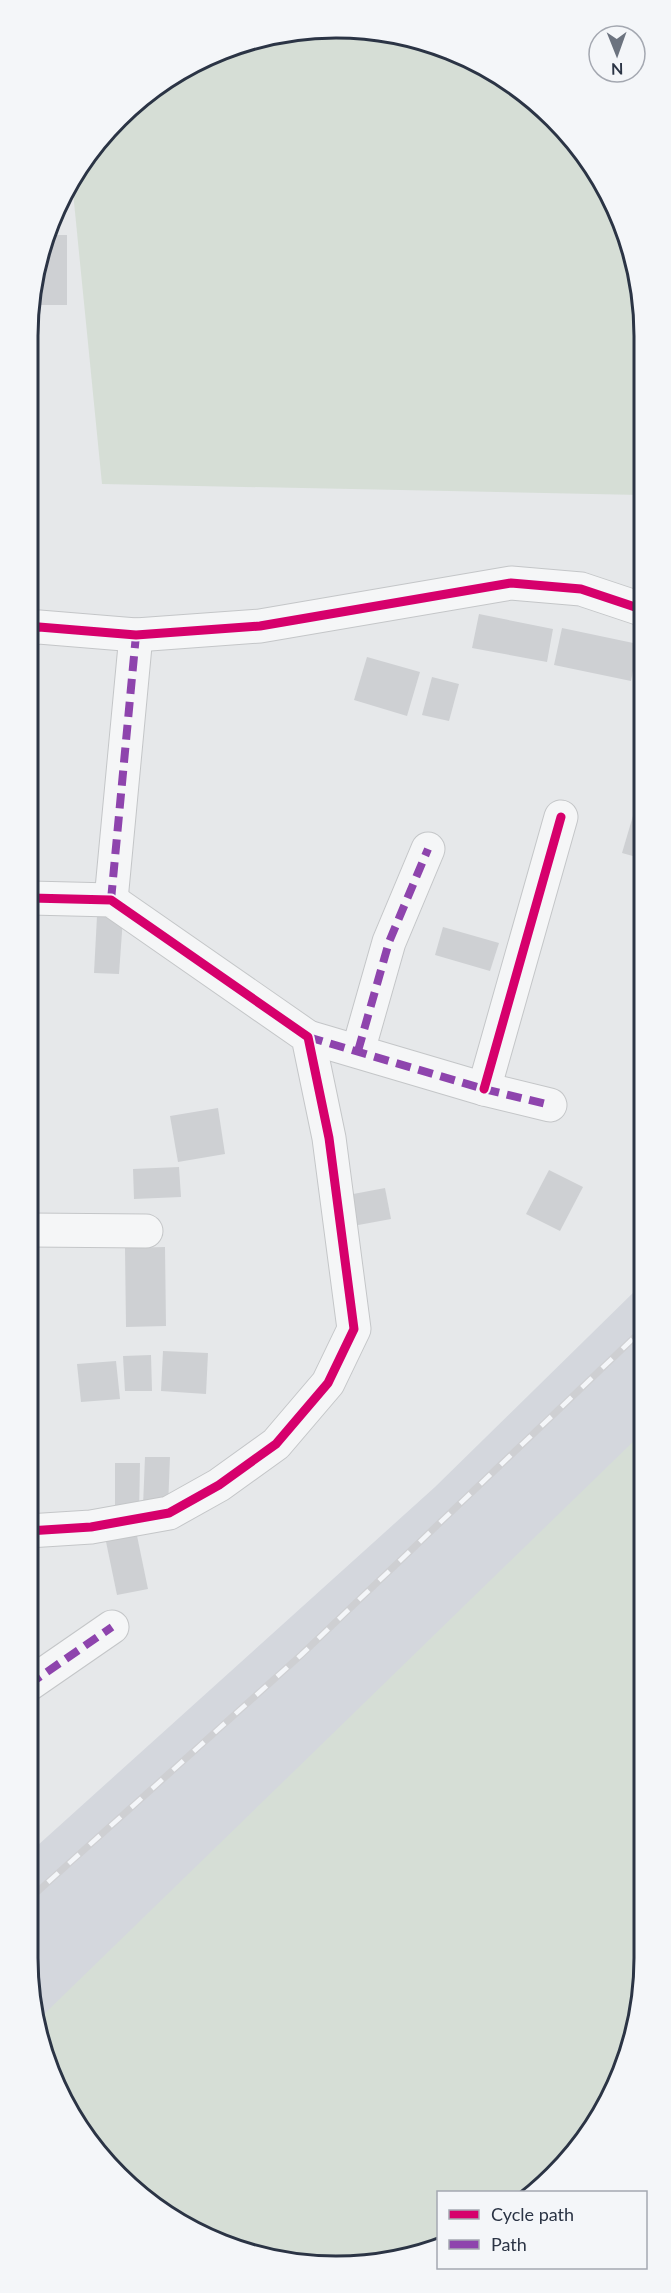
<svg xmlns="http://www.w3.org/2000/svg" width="671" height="2293" font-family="Lato,sans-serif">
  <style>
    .built { fill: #d4d7dd }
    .green { fill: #d6ded6 }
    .building { fill: #ced0d3 }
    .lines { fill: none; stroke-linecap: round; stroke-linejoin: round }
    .street-casing { stroke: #c4c6c8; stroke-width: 35 }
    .street { stroke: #f5f6f7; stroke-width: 33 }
    .rail-casing { stroke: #cecfd2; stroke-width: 7 }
    .rail { stroke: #f4f6f9; stroke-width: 4.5; stroke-dasharray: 14; stroke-linecap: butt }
    .quiet { stroke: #8e44ad; stroke-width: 8; stroke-dasharray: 15 8; stroke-linecap: butt }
    .cycleway-casing { stroke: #f4f6f9; stroke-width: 13 }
    .cycleway { stroke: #d6006c; stroke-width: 9 }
    .rim { fill: none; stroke: #2b3445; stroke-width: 3 }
  </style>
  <rect width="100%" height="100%" fill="#e6e8ea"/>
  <path class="built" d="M640,1286L638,2017L602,2112L532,2192H438V2248L434,2250L315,2265L199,2234L104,2161L50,2075L27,1957V1855L435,1487Z"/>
  <g class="green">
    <path d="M275,33H395L472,59L554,118L612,199L641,296V495L102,484L72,182L79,164L164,79Z"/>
    <path d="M639,1436L638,2017L602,2112L532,2192H438V2248L434,2250L315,2265L199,2234L104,2161L50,2075L39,2019Z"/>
  </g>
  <g class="building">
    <path d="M50,235H67V305H33V276Z"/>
    <path d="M479,614L553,629L547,662L472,648Z"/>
    <path d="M562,628L638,644L631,681L554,665Z"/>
    <path d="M367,657L420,672L407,716L354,700Z"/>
    <path d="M432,677L459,684L449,721L422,715Z"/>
    <path d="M640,792V858L622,853Z"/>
    <path d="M97,916L123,918L119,974L94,973Z"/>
    <path d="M443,927L499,943L490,971L435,955Z"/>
    <path d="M218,1108L225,1154L178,1162L170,1116Z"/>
    <path d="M179,1167L181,1197L134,1199L133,1169Z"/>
    <path d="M549,1170L583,1187L560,1231L526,1214Z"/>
    <path d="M385,1188L391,1219L353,1226L348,1195Z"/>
    <path d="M165,1247L166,1326L126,1327L125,1248Z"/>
    <path d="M163,1351L208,1353L206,1394L161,1391Z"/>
    <path d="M151,1355L152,1391H125L123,1356Z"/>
    <path d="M116,1361L120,1399L81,1402L77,1364Z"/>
    <path d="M145,1457H170L168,1507L143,1506Z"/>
    <path d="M115,1463H140L139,1513H115Z"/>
    <path d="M135,1526L148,1589L117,1595L104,1532Z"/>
  </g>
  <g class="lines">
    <defs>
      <g id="street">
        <path d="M32,629L39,627L136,635L260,626L511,583L581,589L641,609"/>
        <path d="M111,900L136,635"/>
        <path d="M308,1037L484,1089L550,1105"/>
        <path d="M358,1051L389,942L428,849"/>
        <path d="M484,1089L561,817"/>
        <path d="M30,1230L146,1231"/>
        <path d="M28,1531L91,1527L169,1513L219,1485L276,1444L328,1383L354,1329L329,1138L308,1037L111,900L31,898"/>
        <path d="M28,1685L112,1627"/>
      </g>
    </defs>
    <use href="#street" class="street-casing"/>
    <use href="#street" class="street"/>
    <defs>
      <path id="rail" d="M27,1901L301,1655L639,1333"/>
    </defs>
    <use href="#rail" class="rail-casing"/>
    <use href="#rail" class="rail"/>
    <g class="quiet">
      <path d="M111,900L136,635"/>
      <path d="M308,1037L484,1089L550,1105"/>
      <path d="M358,1051L389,942L428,849"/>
      <path d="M28,1685L112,1627"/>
    </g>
    <defs>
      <g id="cycleway">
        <path d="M32,629L39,627L136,635L260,626L511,583L581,589L641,609"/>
        <path d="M484,1089L561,817"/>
        <path d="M28,1531L91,1527L169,1513L219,1485L276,1444L328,1383L354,1329L329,1138L308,1037L111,900L31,898"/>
      </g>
    </defs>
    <use href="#cycleway" class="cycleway-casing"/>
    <use href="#cycleway" class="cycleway"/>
  </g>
  <path d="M0 0H671V2293H0ZM336 38H336A298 298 0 0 1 634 336V1958A298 298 0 0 1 336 2256H336A298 298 0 0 1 38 1958V336A298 298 0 0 1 336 38Z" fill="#f4f6f9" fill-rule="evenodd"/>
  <path class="rim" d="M336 38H336A298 298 0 0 1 634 336V1958A298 298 0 0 1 336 2256H336A298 298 0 0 1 38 1958V336A298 298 0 0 1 336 38Z"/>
  <rect x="437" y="2191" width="210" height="78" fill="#f4f6f9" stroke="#a4a8b1" stroke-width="1.5"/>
  <rect x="449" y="2210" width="30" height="9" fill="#d6006c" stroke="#a4a8b1" stroke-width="1.5"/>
  <text x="491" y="2221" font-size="18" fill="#2b3445">Cycle path</text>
  <rect x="449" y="2240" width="30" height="9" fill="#8e44ad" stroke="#a4a8b1" stroke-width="1.5"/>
  <text x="491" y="2251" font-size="18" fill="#2b3445">Path</text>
  <g transform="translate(617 54) rotate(179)"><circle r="28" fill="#f4f6f9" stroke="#a4a8b1" stroke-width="1.5"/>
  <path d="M0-4.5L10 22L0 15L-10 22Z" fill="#6c737f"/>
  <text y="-9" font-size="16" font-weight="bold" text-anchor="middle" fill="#2b3445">N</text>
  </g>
</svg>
